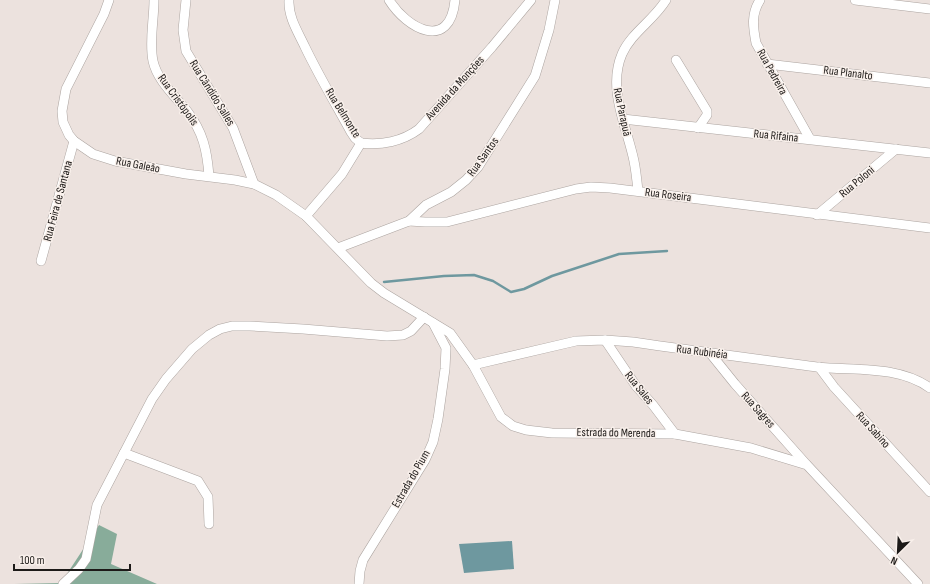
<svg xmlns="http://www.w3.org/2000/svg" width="930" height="584" font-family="'Sofia Sans Condensed',sans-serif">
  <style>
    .forest { fill: #88ac9a }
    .water { fill: #6e989f }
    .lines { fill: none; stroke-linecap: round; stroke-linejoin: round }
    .stream { stroke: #6e989f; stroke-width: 2.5 }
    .minor-casing { stroke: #aca4a0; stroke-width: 10 }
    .minor { stroke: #fff; stroke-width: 9 }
    .labels { text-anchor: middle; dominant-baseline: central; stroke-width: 3; stroke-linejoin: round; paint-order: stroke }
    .street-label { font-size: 12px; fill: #1d1a18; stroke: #f9f0eb }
  </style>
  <rect width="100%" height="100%" fill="#ece2de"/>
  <path class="forest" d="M99,525L117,534L111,564L157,584H14L61,583Z"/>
  <path class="water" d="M512,541L514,569L464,573L459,544Z"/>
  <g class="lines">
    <path class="stream" d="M384,282L444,276L474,275L493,281L511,292L524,289L552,276L619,254L667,251"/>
    <defs>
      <g id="minor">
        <path d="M109,0L104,14L66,89L62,111L63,122L69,135L74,141L93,154L115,161L186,174L235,180L254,184L276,195L306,216L371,283L384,293L450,333L473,365L501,417L513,426L526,430L552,433L675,434L751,448L807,465L918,584"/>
        <path d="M154,0C154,20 149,42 153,61C157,80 175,96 187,111C203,132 207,150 209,176"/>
        <path d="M186,0L183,30L186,51L233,128L254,184"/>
        <path d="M289,0C288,17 298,32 305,47C319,76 335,103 351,132L355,138L361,143"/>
        <path d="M389,0C407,29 450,52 455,0"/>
        <path d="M760,0C751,14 753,27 756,43L810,139"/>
        <path d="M855,0L930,9"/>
        <path d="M676,60L707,111V115L698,128"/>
        <path d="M767,64L930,83"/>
        <path d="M623,119L930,153"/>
        <path d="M361,143C381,146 403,141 419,129L492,47L531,0"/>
        <path d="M638,191C637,181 636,171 634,161C627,127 607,89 622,54C631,33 654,20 666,0"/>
        <path d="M817,215L896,149"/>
        <path d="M306,216L342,174L361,143"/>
        <path d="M409,221L425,222H447L576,189L591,187L610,188L930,228"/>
        <path d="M338,248L409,221L426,205L451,192L466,180L478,167L535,76L549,30L555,0"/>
        <path d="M41,261L74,141"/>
        <path d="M605,340L636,386L653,405L675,434"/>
        <path d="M710,353L735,384L806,464"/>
        <path d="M473,365L576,341L605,340L633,342C694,351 756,359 817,367C854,371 898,365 930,388"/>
        <path d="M819,367L834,387L930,492"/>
        <path d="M124,453L198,481L208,497L209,524"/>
        <path d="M63,584L79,569L86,559L97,505L152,399L166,379L192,349L209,335L220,329L232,326H250L303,329L387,336L403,335L411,331L424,317"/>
        <path d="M359,584L360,571L363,560L425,460L433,442L438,419L445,369L446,348L433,323"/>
      </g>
    </defs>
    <use href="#minor" class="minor-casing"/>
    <use href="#minor" class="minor"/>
  </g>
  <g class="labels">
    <g class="street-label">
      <text transform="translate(772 72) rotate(61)">Rua Pedreira</text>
      <text transform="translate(848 73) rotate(7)">Rua Planalto</text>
      <text transform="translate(455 88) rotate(-48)">Avenida da Monções</text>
      <text transform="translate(212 93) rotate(58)">Rua Cândido Salles</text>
      <text transform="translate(178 100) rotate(54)">Rua Cristópolis</text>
      <text transform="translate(622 112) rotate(78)">Rua Parapuã</text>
      <text transform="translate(343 113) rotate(58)">Rua Belmonte</text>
      <text transform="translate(776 136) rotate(6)">Rua Rifaina</text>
      <text transform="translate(483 157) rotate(-54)">Rua Santos</text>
      <text transform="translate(138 165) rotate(11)">Rua Galeão</text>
      <text transform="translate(857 182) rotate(-40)">Rua Poloni</text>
      <text transform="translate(668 195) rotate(7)">Rua Roseira</text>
      <text transform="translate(58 201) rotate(-75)">Rua Feira de Santana</text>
      <text transform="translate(702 352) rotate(7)">Rua Rubinéia</text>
      <text transform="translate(639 388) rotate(51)">Rua Sales</text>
      <text transform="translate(758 410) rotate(48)">Rua Sagres</text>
      <text transform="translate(873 430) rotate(48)">Rua Sabino</text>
      <text transform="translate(616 433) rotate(1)">Estrada do Merenda</text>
      <text transform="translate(411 479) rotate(-60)">Estrada do Pium</text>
    </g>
  </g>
  <g transform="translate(898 552) rotate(204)" stroke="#f9f0eb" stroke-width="3" paint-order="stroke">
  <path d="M0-3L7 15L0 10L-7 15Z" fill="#1d1a18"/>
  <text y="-6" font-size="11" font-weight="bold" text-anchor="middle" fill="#1d1a18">N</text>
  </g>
  <path d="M14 564v6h116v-6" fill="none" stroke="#1d1a18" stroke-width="2"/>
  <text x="20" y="564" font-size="12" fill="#1d1a18" stroke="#f9f0eb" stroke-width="3" paint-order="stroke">100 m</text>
</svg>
